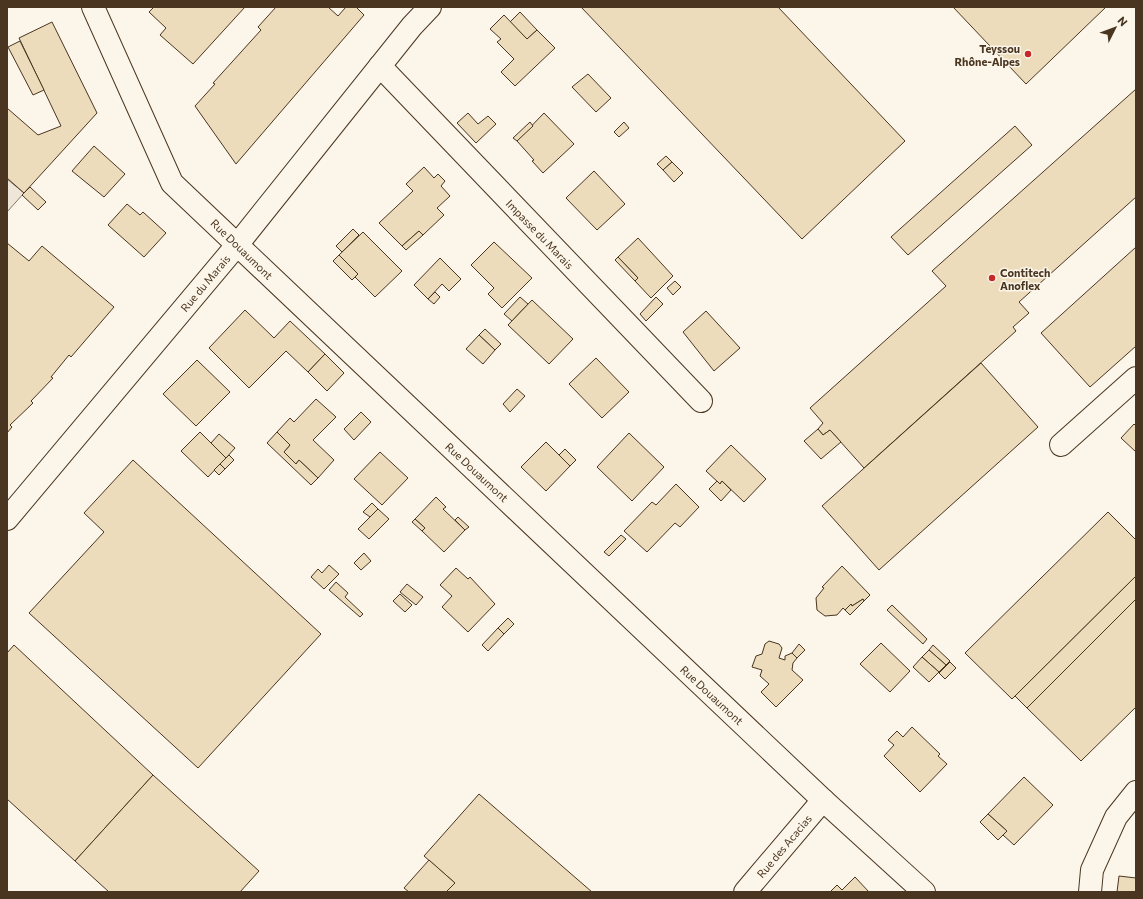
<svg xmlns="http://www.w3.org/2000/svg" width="1143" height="899" font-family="Commissioner,sans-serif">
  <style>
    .green { fill: #ede6d9; stroke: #887966 }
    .building { fill: #ecdcbc; stroke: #4a3520 }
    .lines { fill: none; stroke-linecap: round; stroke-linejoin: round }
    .street-casing { stroke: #4a3520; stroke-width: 24 }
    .street { stroke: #fbf6e9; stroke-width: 22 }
    .poi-dot { fill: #c62828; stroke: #fbf6e9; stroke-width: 1.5 }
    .labels { text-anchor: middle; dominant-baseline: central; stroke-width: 3; stroke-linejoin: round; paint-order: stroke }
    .poi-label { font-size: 11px; font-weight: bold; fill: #4a3520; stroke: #fbf6e9; text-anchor: end }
    .street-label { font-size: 11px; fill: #4a3520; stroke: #fbf6e9 }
  </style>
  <rect width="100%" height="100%" fill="#fbf6e9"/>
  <path class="green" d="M7,179L24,193L7,212Z"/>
  <g class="building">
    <path d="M154,7H245L193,64L160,35L166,28L149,12Z"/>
    <path d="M276,7H328L338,16L346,7H356L364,15L236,164L195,106L215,84L213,83L261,30L258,27Z"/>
    <path d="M581,7H778L905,141L802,239Z"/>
    <path d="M953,7H1106L1026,84Z"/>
    <path d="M520,12L537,30L527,39L510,22Z"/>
    <path d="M504,15L527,39L537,30L555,48L515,86L501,72L514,59L497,42L501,39L490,29Z"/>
    <path d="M52,22L97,113L24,193L7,178V108L38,135L61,126L19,38Z"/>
    <path d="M20,41L44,90L33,95L8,47Z"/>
    <path d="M588,74L611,98L596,112L572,87Z"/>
    <path d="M1136,89V197L1019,302L1029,313L1013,327L1016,331L864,468L830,430L823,435L818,429L823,423L810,408L946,286L932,271Z"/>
    <path d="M468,113L478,124L488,116L496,124L476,143L457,123Z"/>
    <path d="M544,113L574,144L543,173L532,161L534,160L517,141Z"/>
    <path d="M530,122L533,126L517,141L513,138Z"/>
    <path d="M624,122L629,128L619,137L614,132Z"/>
    <path d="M1015,126L1032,145L908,255L891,237Z"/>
    <path d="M94,146L125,174L104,197L72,171Z"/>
    <path d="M666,156L672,162L663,170L657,164Z"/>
    <path d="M672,162L683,173L674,182L663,170Z"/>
    <path d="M424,167L434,178L438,174L445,181L441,186L450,196L437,208L444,215L423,235L419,231L402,246L379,223L413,191L406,184Z"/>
    <path d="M594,171L625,204L597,230L566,198Z"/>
    <path d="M30,187L46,202L38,210L22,195Z"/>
    <path d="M127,204L140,215L143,212L166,233L144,257L108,225Z"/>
    <path d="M353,229L359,235L342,252L336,246Z"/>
    <path d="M419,231L423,235L406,250L402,246Z"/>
    <path d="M363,232L402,271L375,297L355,277L358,274L339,255Z"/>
    <path d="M638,238L673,276L651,298L635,281L638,278L618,257Z"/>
    <path d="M494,242L532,278L502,308L488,294L494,288L471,265Z"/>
    <path d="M7,243L29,261L42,246L114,307L71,357L69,355L51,377L53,378L31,401L33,403L10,425L12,427L7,433Z"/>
    <path d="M1136,247V346L1090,387L1041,333Z"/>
    <path d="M339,255L358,274L352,280L333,261Z"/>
    <path d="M618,257L638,278L635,281L615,260Z"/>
    <path d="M440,258L461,279L449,291L442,284L428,299L414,285Z"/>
    <path d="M675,281L681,287L673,295L667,288Z"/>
    <path d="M435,292L440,297L434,304L428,299Z"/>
    <path d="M520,297L528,304L512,321L504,314Z"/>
    <path d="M656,297L663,304L646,321L640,314Z"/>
    <path d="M532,300L573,339L549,364L508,325Z"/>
    <path d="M245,310L274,338L290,321L325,354L308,372L286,351L249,388L209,348Z"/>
    <path d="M706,311L740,348L714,371L683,332Z"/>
    <path d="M485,329L501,344L495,350L479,335Z"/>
    <path d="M479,335L495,350L483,364L466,349Z"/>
    <path d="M325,354L344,373L327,391L308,372Z"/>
    <path d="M596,358L629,392L602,418L569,384Z"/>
    <path d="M197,360L230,392L196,426L163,394Z"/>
    <path d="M981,363L1038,427L879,570L822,506Z"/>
    <path d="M517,389L525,396L510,412L503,404Z"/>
    <path d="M316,399L336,417L313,440L334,460L318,478L299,460L296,464L284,452L290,445L277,432L290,418L294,422Z"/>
    <path d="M361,412L371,422L354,440L344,429Z"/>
    <path d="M1134,424L1136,426V452L1121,438Z"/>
    <path d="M818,429L823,435L830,430L841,442L821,459L804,441Z"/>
    <path d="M200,432L226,458L208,477L181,451Z"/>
    <path d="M277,432L290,445L284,452L296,464L299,460L318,478L311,485L267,443Z"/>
    <path d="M629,433L664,467L632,501L597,467Z"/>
    <path d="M219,434L235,448L226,458L211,443Z"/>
    <path d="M546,442L570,466L546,491L521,467Z"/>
    <path d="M731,445L766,479L744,502L722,481L720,484L706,471Z"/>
    <path d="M565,449L576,460L570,466L559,455Z"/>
    <path d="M380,452L408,478L382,505L354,479Z"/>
    <path d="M229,455L234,460L225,469L220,464Z"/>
    <path d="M133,460L321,634L198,768L29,613L104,532L84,513Z"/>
    <path d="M220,464L225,469L219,475L214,470Z"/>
    <path d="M717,481L720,484L722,481L731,490L721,501L709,489Z"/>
    <path d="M676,484L699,507L680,527L675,523L647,552L624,531L652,502L656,505Z"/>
    <path d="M436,497L446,507L443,509L465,530L444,552L422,531L425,528L415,519Z"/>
    <path d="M372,503L378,509L370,517L363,512Z"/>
    <path d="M378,509L389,519L369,539L358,529Z"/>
    <path d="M1108,512L1136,540V576L1012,699L965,653Z"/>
    <path d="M458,517L469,527L465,530L455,520Z"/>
    <path d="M415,519L425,528L422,531L412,522Z"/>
    <path d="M621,535L626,539L609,556L604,552Z"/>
    <path d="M364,553L371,561L361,570L354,563Z"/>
    <path d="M329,565L339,574L324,589L311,577L318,569L322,573Z"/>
    <path d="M842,566L870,595L864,601L863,599L852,606L851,604L845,610L843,608L837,615L825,616L817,610L816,598L824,588L822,587Z"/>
    <path d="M456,568L468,579L470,577L495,604L468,632L442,607L452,596L440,585Z"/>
    <path d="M1136,576V599L1027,708L1015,696Z"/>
    <path d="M336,582L348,593L345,597L363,614L360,617L329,590Z"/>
    <path d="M407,584L423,597L416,605L400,592Z"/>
    <path d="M400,594L412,605L405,612L393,601Z"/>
    <path d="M863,599L864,601L850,615L845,610L851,604L852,606Z"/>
    <path d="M1136,599V707L1081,761L1027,708Z"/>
    <path d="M892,605L927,639L923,644L887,610Z"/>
    <path d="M508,618L514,624L504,634L498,628Z"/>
    <path d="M498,628L504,634L488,651L482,645Z"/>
    <path d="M769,641L779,644L782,648L779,658L785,660V656L792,653L797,658L793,663L792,670L803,680L776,707L761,692L769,684L760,676L762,670L752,667L756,656L762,654L765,644Z"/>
    <path d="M881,643L910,671L890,692L860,664Z"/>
    <path d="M799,644L805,650L797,658L792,653Z"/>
    <path d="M14,645L153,775L75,861L7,799V653Z"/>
    <path d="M933,645L950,661L946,665L929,650Z"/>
    <path d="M929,650L946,665L939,672L922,657Z"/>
    <path d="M922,657L939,672L929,682L913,667Z"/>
    <path d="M950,662L956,668L945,679L939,673Z"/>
    <path d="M912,727L940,754L938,756L947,764L920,792L884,756L894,745L888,740L897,731L903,737Z"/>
    <path d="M153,775L259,871L240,892H109L75,861Z"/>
    <path d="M1024,777L1053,805L1014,845L1003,835L1007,831L988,814Z"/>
    <path d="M479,794L592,892H446L455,883L424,856Z"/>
    <path d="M988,814L1007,831L998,840L980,822Z"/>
    <path d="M429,860L455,883L446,892H409L404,888Z"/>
    <path d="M1119,876L1136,878V892H1117Z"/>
    <path d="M855,877L869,892H830L837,885L842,890Z"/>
  </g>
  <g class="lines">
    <defs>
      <g id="street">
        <path d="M93,7L172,183L823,800L924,892"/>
        <path d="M380,66L701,401"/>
        <path d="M1061,445L1136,378"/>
        <path d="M7,519L237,245L412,26L430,7"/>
        <path d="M745,892L823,800"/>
        <path d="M1090,892L1092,870L1116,817L1136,792"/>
      </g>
    </defs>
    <use href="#street" class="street-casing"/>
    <use href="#street" class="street"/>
  </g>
  <g class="poi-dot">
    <circle cx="1028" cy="54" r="4"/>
    <circle cx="992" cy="278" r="4"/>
  </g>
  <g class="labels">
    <g class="poi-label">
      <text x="1020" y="48">Teyssou<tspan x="1020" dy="13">Rhône-Alpes</tspan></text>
      <text x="1000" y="272" text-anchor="start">Contitech<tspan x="1000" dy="13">Anoflex</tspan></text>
    </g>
    <g class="street-label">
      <text transform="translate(540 234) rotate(46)">Impasse du Marais</text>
      <text transform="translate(242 249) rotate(44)">Rue Douaumont</text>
      <text transform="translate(205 283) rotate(-50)">Rue du Marais</text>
      <text transform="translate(477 472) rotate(43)">Rue Douaumont</text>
      <text transform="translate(712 695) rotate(43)">Rue Douaumont</text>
      <text transform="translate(784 846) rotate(-50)">Rue des Acacias</text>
    </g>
  </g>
  <rect width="1143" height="899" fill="none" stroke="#4a3520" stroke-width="16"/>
  <g transform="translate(1115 28) rotate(48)" stroke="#fbf6e9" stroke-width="3" paint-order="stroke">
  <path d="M0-3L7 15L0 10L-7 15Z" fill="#4a3520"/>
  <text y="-6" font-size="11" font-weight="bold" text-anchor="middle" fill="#4a3520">N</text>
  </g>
</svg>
